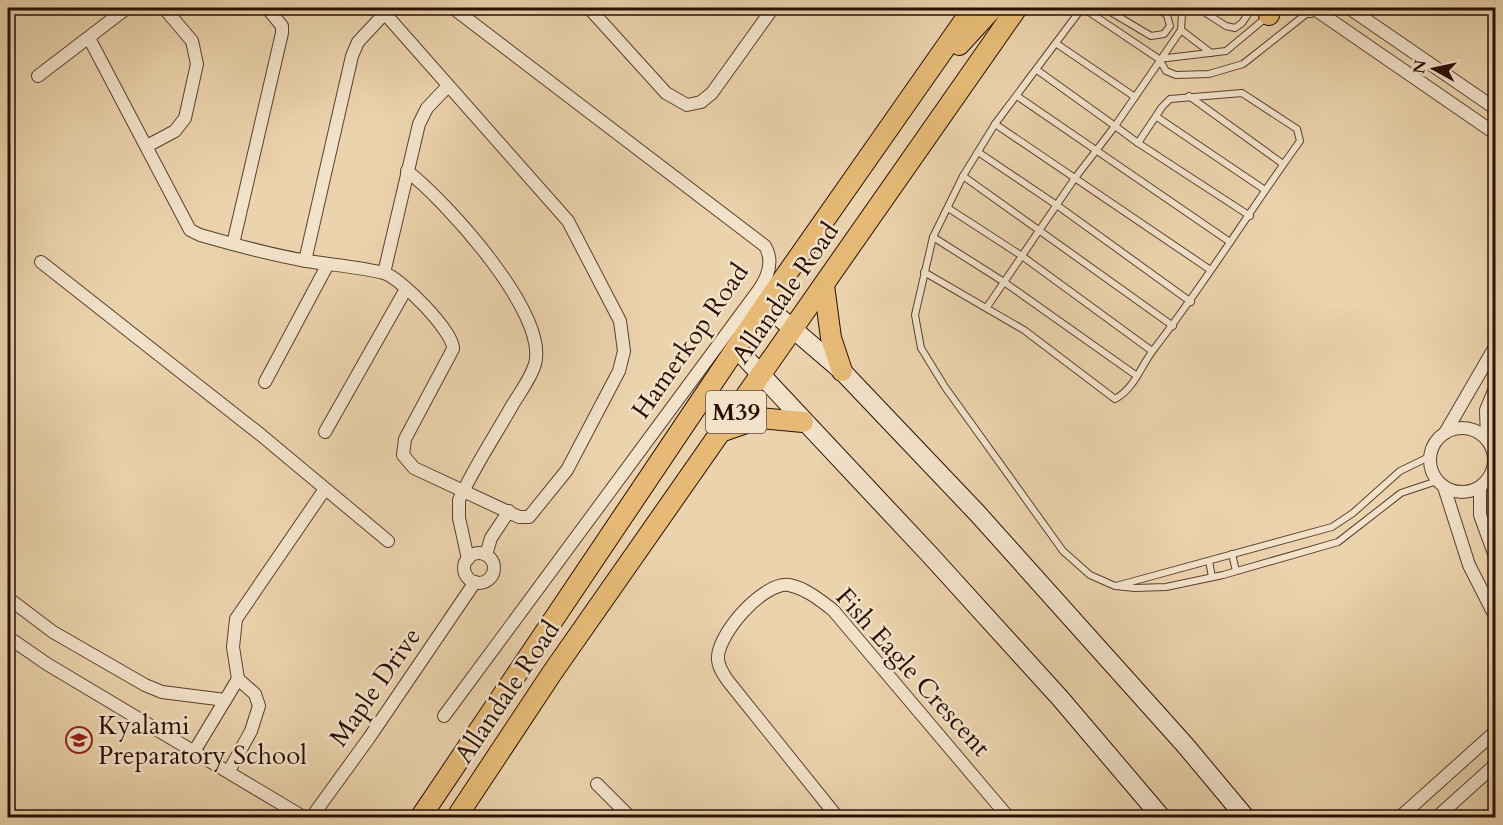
<svg xmlns="http://www.w3.org/2000/svg" width="1503" height="825" font-family="Cardo,serif">
  <style>
    .lines { fill: none; stroke-linecap: round; stroke-linejoin: round }
    .lane-casing { stroke: #5a402e; stroke-width: 8 }
    .street-casing { stroke: #5a402e; stroke-width: 14 }
    .secondary-casing { stroke: #2a0f04; stroke-width: 20 }
    .primary-casing { stroke: #2a0f04; stroke-width: 22 }
    .lane { stroke: #f2e2ca; stroke-width: 6 }
    .street { stroke: #f2e2ca; stroke-width: 12 }
    .secondary { stroke: #f2e2ca; stroke-width: 18 }
    .primary { stroke: #e6ba76; stroke-width: 20 }
    .labels { text-anchor: middle; dominant-baseline: central; stroke-width: 5; stroke-linejoin: round; paint-order: stroke }
    .shield { fill: #f2e2ca; stroke: #664e3f; stroke-width: 1.5 }
    .shield-label { font-size: 24px; font-weight: bold; fill: #2a0f04 }
    .street-label { font-size: 26px; fill: #2a0f04; stroke: #f2e2ca }
    .poi-label { font-size: 26px; fill: #2a0f04; stroke: #f2e2ca; text-anchor: start }
  </style>
  <rect width="100%" height="100%" fill="#ebd3ad"/>
  <filter id="stains"><feTurbulence type="fractalNoise" baseFrequency=".00333" numOctaves="4"/><feColorMatrix values="0 0 0 0 .2 0 0 0 0 .09 0 0 0 0 .02 0 0 0 .5 -.17"/></filter>
  <radialGradient id="worn" r=".72"><stop offset=".6" stop-color="#630" stop-opacity="0"/><stop offset="1" stop-color="#630" stop-opacity=".3"/></radialGradient>
  <g class="lines">
    <defs>
      <g id="lane">
        <path d="M1082,8L995,124L963,176L933,237L915,315L921,348L945,387L1063,551L1090,575L1115,586L1135,588L1166,587L1223,575L1338,542L1401,493L1437,481"/>
        <path d="M1083,8L1159,59L1166,71L1176,75L1209,74L1243,64L1310,11"/>
        <path d="M1104,8L1151,36L1164,34L1170,26L1167,15L1157,8"/>
        <path d="M1198,8L1226,26L1235,28L1242,23L1252,8"/>
        <path d="M1361,17L1369,8"/>
        <path d="M1181,30L1211,53"/>
        <path d="M1057,44L1135,97"/>
        <path d="M1159,59L1226,51L1268,16"/>
        <path d="M1037,70L1115,126L1181,30L1182,14L1178,8"/>
        <path d="M1017,96L1230,242"/>
        <path d="M1189,96L1283,164"/>
        <path d="M1157,117L1265,190"/>
        <path d="M995,124L1209,269"/>
        <path d="M978,152L1058,206L1191,302"/>
        <path d="M963,176L1173,326"/>
        <path d="M948,208L1022,256L1152,351"/>
        <path d="M933,237L1004,282L1137,376"/>
        <path d="M924,272L1024,330L1115,399C1135,388 1140,367 1154,349C1206,282 1250,210 1300,141L1297,129L1242,93L1170,99L1162,107L1138,143L1250,216"/>
        <path d="M987,307L1075,178L1115,126L1138,143"/>
        <path d="M1232,554L1236,571"/>
        <path d="M1209,561L1212,577"/>
        <path d="M1116,586L1332,527L1353,513L1400,471L1431,456"/>
      </g>
      <g id="street">
        <path d="M589,8L666,93L687,105L701,102L712,93L773,8"/>
        <path d="M1301,8L1310,11L1321,8"/>
        <path d="M1349,8L1496,109"/>
        <path d="M1316,10L1496,134"/>
        <path d="M89,38L190,230L200,235C235,245 271,255 307,261C332,265 360,267 384,273C401,278 454,332 453,349L405,439L403,455L414,468L519,517H529L567,470L619,371L624,351L620,321L568,221L380,8"/>
        <path d="M38,76L127,8"/>
        <path d="M147,146L175,131L185,118L197,64L192,41L164,8"/>
        <path d="M407,171C445,200 549,314 535,364C531,378 521,391 513,404C495,436 474,467 459,500V518L468,559"/>
        <path d="M233,244L282,33V26L267,8"/>
        <path d="M305,261L352,56L358,42L385,13"/>
        <path d="M41,262L261,435L388,541"/>
        <path d="M384,273L419,124L427,108L448,86"/>
        <path d="M265,382L328,264"/>
        <circle cx="1462" cy="460" r="32"/>
        <path d="M325,432L406,289"/>
        <path d="M1445,433L1496,345"/>
        <path d="M1487,439L1486,410L1496,386"/>
        <path d="M1444,487L1469,565L1496,618"/>
        <path d="M1480,487V515L1496,559"/>
        <circle cx="479" cy="568" r="15"/>
        <path d="M486,555L491,538L509,511"/>
        <path d="M8,598L53,632L145,685L162,692L225,700"/>
        <path d="M8,637L47,664L305,818"/>
        <path d="M444,716L758,291C768,277 774,261 765,246L453,8"/>
        <path d="M195,750L238,679"/>
        <path d="M229,771L251,731L259,706L255,694L238,679L233,647L236,619L325,489"/>
        <path d="M597,784L631,818"/>
        <path d="M311,818L369,738L475,582"/>
        <path d="M838,818L728,681C723,674 717,665 718,656C720,632 763,582 789,585C805,588 820,600 833,610L1009,818"/>
        <path d="M1399,818L1496,731"/>
        <path d="M1436,818L1496,764"/>
      </g>
      <g id="secondary">
        <path d="M765,305L842,371L978,514L1185,745L1246,818"/>
        <path d="M736,348L931,556L1060,698L1162,818"/>
      </g>
      <g id="primary">
        <path d="M1269,15L1270,8"/>
        <path d="M959,45L993,8"/>
        <path d="M824,285L831,338L842,371"/>
        <path d="M723,431L760,418L803,422"/>
        <path d="M420,818L765,305L973,8"/>
        <path d="M456,818L552,673L1017,8"/>
      </g>
    </defs>
    <use href="#lane" class="lane-casing"/>
    <use href="#street" class="street-casing"/>
    <use href="#secondary" class="secondary-casing"/>
    <use href="#primary" class="primary-casing"/>
    <use href="#lane" class="lane"/>
    <use href="#street" class="street"/>
    <use href="#secondary" class="secondary"/>
    <use href="#primary" class="primary"/>
  </g>
  <defs>
    <symbol id="school-ring" viewBox="-11 -11 22 22"><circle r="9.5" fill="#f2e2ca" stroke="#8f2418" stroke-width="1.5"/><path d="M0-5L7-2L0 1L-7-2ZM-4 1L0 2.5L4 1V4Q0 6-4 4Z" fill="#8f2418"/></symbol>
  </defs>
  <g fill-rule="evenodd">
    <use href="#school-ring" x="64" y="725" width="30" height="30"/>
  </g>
  <g class="labels">
    <rect class="shield" x="706" y="391" width="60" height="42" rx="4.5"/>
    <g class="shield-label">
      <text x="736" y="412">M39</text>
    </g>
    <g class="street-label">
      <text transform="translate(785 293) rotate(-55)">Allandale Road</text>
      <text transform="translate(690 341) rotate(-55)">Hamerkop Road</text>
      <text transform="translate(913 672) rotate(48)">Fish Eagle Crescent</text>
      <text transform="translate(375 687) rotate(-55)">Maple Drive</text>
      <text transform="translate(507 692) rotate(-56)">Allandale Road</text>
    </g>
    <g class="poi-label">
      <text x="98" y="725">Kyalami<tspan x="98" dy="30">Preparatory School</tspan></text>
    </g>
  </g>
  <rect width="1503" height="825" fill="none" stroke="#ebd3ad" stroke-width="30"/>
  <rect x="9" y="9" width="1485" height="807" fill="none" stroke="#2a0f04" stroke-width="3"/>
  <rect x="15" y="15" width="1473" height="795" fill="none" stroke="#2a0f04" stroke-width="1.5"/>
  <g transform="translate(1434 69) rotate(278)" stroke="#f2e2ca" stroke-width="4.5" paint-order="stroke">
  <path d="M0-4.5L10 22L0 15L-10 22Z" fill="#2a0f04"/>
  <text y="-9" font-size="16" font-weight="bold" text-anchor="middle" fill="#2a0f04">N</text>
  </g>
  <rect width="100%" height="100%" filter="url(#stains)"/>
  <rect width="100%" height="100%" fill="url(#worn)"/>
</svg>
